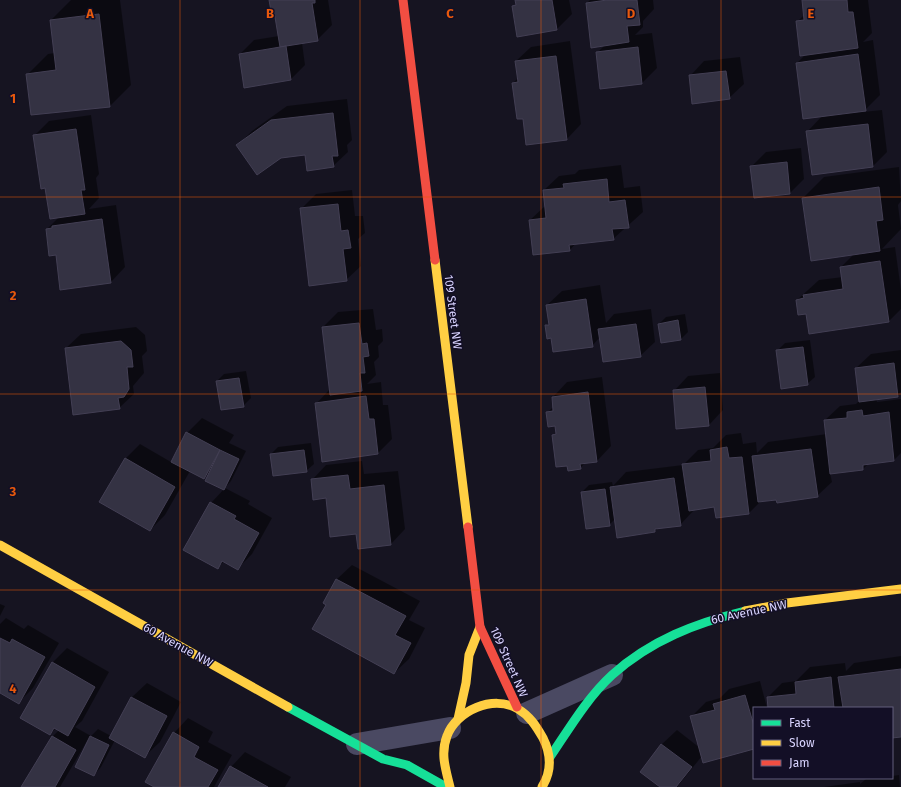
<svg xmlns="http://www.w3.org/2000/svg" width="901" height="787" font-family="'Fira Sans',sans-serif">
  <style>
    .shadow { fill: #0007 }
    .building { fill: #343243; stroke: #433f54 }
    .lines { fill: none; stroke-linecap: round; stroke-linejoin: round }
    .street { stroke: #4a4962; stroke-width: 22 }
    .fast { stroke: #16e098; stroke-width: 9 }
    .slow { stroke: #ffcf43; stroke-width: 9 }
    .jam { stroke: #f24e42; stroke-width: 9 }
    .grid { fill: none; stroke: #e8590c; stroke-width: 1; stroke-opacity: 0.55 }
    .labels { text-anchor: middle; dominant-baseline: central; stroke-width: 3; stroke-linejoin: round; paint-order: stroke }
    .street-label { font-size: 12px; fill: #d9d4ff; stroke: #130f26 }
    .grid-label { font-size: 13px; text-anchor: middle; font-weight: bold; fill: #e8590c; stroke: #130f26; stroke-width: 3; stroke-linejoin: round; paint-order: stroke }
  </style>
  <rect width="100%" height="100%" fill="#161421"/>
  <g class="shadow">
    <path d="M71,0H120L131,85L110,106L27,75L48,54L55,53L51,20Z"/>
    <path d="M270,0H328L332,25L317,40L302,43L305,65L291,79L240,54L254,40L279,36L275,10Z"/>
    <path d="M516,0H569L572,14L557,29L518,36L513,7L517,3Z"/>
    <path d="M590,0H653L654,9L643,21V27L635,35L652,33L657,68L642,83L601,88L597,53L605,45L587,3Z"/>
    <path d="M803,0H868L872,33L863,42L873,40L880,95L863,112L882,110L887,152L873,166L807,132L823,115L797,63L806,54L797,22L805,14Z"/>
    <path d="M570,41L581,124L567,139L524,117L513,83L518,78L516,61L531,47Z"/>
    <path d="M740,57L744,84L729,98L690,76L704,61Z"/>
    <path d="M347,99L352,140L347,145L348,152L333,166L306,154L238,145L252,131L287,106Z"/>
    <path d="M91,115L99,174L96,178L99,198L89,209L116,205L125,267L111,282L57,254L47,229L59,217L46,187L34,136L49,121Z"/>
    <path d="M801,148L804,179L790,193L751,167L766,152Z"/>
    <path d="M621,165L624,188L640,186L643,212L613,239L576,243L570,250L530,220L545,206L544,190L559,176L575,174L579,170Z"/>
    <path d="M899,167L901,201L898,205L901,229L882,249L895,247L901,290V309L889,321L807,313L797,300L819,280L843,277L841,267L854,254L803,198L824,177Z"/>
    <path d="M352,190L355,216H363L365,233L358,239L361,266L346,280L301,209L316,194Z"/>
    <path d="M600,285L606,323L614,314L651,309L655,342L640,356L600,337L592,346L552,337L546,326L550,322L547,305L562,291Z"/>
    <path d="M373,309L376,330L382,329L383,341L378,346L379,357L374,362L376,375L367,384L381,382L383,405H388L392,439L378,453L316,404L330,389L323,327L338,312Z"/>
    <path d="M685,314L688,332L681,339L659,324L666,317Z"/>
    <path d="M136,327L145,335L147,351L142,356L144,373L133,386L134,394L119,408L66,348L81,334Z"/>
    <path d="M810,340L815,377L807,384L777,351L785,343Z"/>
    <path d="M901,350V392L897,396L876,398L877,402L901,399V453L894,460L869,463L863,469L830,473L832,482L817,496L761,501L749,513L717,517L715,506L695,509L680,525L658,528L655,531L616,518L609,525L582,492L589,485L612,482L613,486L626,472L683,465L698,450L713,448L726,435L741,433L743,444L756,442L757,453L768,442L827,434L825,420L840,406L856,404L860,400L856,368L871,354Z"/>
    <path d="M246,371L251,398L243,406L217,381L224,374Z"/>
    <path d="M720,373L723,410L709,425L674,391L688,376Z"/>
    <path d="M602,377L611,446L597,461L586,462L580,468L553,435L557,431L556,425L547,413L554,406L553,397L567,382Z"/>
    <path d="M202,418L234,435L229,443L246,451L231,481L225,488L250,501L248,504L272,518L252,554L238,568L224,561L218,568L211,503L224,489L207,480L210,472L204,478L190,471L165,515L150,530L125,459L140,444L171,462L187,433Z"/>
    <path d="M311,443L314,464L306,471L271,454L278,447Z"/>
    <path d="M362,461L364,474L398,471L405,529L391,544L357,532L312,480L326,465Z"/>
    <path d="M352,565L420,601L409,620L425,628L409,659L394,673L325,603L337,579Z"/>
    <path d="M0,604L5,606L0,616Z"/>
    <path d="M6,618L24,629L28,625L59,643L33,688L18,703L0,692V624Z"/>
    <path d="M67,648L109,672L82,721L75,727L91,736L98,729L111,736L132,697L147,683L181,702L160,742L145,756L115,740L101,767L94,775L87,741L60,787H22L52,737L59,730L56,728L50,734L52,663Z"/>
    <path d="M901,656V736L892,737V708H769L768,697L782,683L796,681L810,667L845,663L846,671L854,663Z"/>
    <path d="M760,681L767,708H754V748L702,756L677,787H661L641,772L662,744L677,730L700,748L691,717L706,702L720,698L729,689Z"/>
    <path d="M188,718L213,732L208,742L232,755L214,787H156L174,733Z"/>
    <path d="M245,752L291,777L285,787H219L231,767Z"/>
    <path d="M899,775L900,787H824L860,782V784L866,779L892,778V776Z"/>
  </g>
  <g class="building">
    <path d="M269,0H315V3H312L318,41L280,47L274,11H271Z"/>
    <path d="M515,0H552L557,30L517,37L512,6L516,5Z"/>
    <path d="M607,0H637L640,25L627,26L629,42L591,48L586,3Z"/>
    <path d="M802,0H847L848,12H853L858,48L800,56L796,21L804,20Z"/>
    <path d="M99,14L110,107L31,115L26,74L56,70L50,20Z"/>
    <path d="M286,46L291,80L244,88L239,54Z"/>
    <path d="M638,47L642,84L600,89L596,52Z"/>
    <path d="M858,54L866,111L803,119L796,63Z"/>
    <path d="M556,56L567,140L526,145L523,119H517L512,83L518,82L515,61Z"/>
    <path d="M726,71L730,99L692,104L689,75Z"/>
    <path d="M333,113L338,156H332L334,167L307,171L305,155L281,158L257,175L236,145L271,120Z"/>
    <path d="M868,124L873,167L812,175L806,131Z"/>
    <path d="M76,129L85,190H81L85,214L50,219L45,188L41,189L33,135Z"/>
    <path d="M787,162L790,194L754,198L750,166Z"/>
    <path d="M607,179L609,202L625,200L629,228L612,229L614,240L569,245L570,251L533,255L529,220L546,218L543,190L564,188L563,184Z"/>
    <path d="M879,187L883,220L876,221L880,251L811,261L802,198Z"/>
    <path d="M338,204L341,231L348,230L351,248L343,249L347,281L309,286L300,208Z"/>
    <path d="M102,219L111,283L60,290L56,255L49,256L46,229L52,228V226Z"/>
    <path d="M880,261L889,322L809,334L806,314L798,315L796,300L804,298L803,295L843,289L840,267Z"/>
    <path d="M586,299L593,347L553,352L551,338L547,339L545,325H549L546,305Z"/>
    <path d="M678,320L681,340L661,343L658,324Z"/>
    <path d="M359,323L362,344L367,343L369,356L363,357L365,373H360L362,391L330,395L322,327Z"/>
    <path d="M636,324L641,357L603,362L598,329Z"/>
    <path d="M121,341L131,350L133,367H127L129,389L124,397L118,398L120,409L73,415L65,348Z"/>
    <path d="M803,347L808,385L781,389L776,350Z"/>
    <path d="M894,363L898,397L859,402L855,368Z"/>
    <path d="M239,378L244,407L221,410L216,381Z"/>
    <path d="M705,387L709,426L676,429L673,390Z"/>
    <path d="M588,392L597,462L580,464L581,469L568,471L567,466L556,467L552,435L556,434L555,426L548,427L546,412L553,411L552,397Z"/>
    <path d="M366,396L369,419H374L378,454L322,462L315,403Z"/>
    <path d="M862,410L863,416L889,412L894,461L863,465V470L830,474L824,420L847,418V412Z"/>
    <path d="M186,432L220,450L204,479L171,462Z"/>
    <path d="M727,447L729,458L742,457L749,514L716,518L714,507L689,511L682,464L711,461L710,450Z"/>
    <path d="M811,449L818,497L777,503L776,500L758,502L752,456Z"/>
    <path d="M220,450L239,459L224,490L205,481Z"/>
    <path d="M304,450L307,472L273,476L270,454Z"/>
    <path d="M125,458L175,487L150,531L99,502Z"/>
    <path d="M348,475L350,489L384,485L391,545L358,549L356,534L330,537L326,498L313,500L311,479Z"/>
    <path d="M674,478L681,526L655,529V532L617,538L610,487Z"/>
    <path d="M605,489L610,526L586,529L581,492Z"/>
    <path d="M210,502L236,516L234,519L259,533L238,570L222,561L218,569L183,550Z"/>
    <path d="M336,579L406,616L395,635L411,643L394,674L312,629L326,605L323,603Z"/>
    <path d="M0,638L10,643L12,639L45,657L19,704L0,693Z"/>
    <path d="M52,662L95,687L68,736L54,728L50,735L20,718Z"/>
    <path d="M901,669V737L892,738V708H843L838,677Z"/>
    <path d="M831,677L834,708H768L767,697L796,694L795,682Z"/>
    <path d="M745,695L754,726V749L703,763L690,716L715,710L713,704Z"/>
    <path d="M131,697L167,716L145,758L109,738Z"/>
    <path d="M173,732L199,747L194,757L218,770L208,787H154L145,782Z"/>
    <path d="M52,736L76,750L55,787H21Z"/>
    <path d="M90,736L109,745L94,776L75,767Z"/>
    <path d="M661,744L692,767L676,787H660L640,772Z"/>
    <path d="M230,766L268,787H218Z"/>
  </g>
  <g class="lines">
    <g class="street">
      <path d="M527,713L612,675"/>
      <path d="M357,744L450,728"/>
    </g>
    <g class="fast">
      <path d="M288,707L383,759L407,765L446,787"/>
      <path d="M550,757C569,729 587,698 612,675C651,640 696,623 745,611"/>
    </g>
    <g class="slow">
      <path d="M435,260L468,527"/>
      <path d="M0,545L288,707"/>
      <path d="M745,611L787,603L901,589"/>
      <path d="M458,719L466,683L469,655L480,627"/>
      <path d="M450,787C446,770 440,754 447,736C456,711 493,694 518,709C530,716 536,726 543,738C551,754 552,771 542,787"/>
    </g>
    <g class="jam">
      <path d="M403,0L435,260"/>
      <path d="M468,527L480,627L517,707"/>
    </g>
  </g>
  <path class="grid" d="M180,0V787M360,0V787M541,0V787M721,0V787M0,197H901M0,394H901M0,590H901"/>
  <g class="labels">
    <g class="street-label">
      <text transform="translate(453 312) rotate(83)">109 Street NW</text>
      <text transform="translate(749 612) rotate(-12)">60 Avenue NW</text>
      <text transform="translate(178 645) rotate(29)">60 Avenue NW</text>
      <text transform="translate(509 662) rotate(66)">109 Street NW</text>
    </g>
  </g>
  <g class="grid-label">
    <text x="90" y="18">A</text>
    <text x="270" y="18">B</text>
    <text x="450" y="18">C</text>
    <text x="631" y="18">D</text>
    <text x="811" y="18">E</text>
    <text x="13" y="103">1</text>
    <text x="13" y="300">2</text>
    <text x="13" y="496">3</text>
    <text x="13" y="693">4</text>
  </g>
  <rect x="753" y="707" width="140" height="72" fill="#130f26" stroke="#625e7d"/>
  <rect x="761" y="720" width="20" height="6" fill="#16e098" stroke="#625e7d"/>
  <text x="789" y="727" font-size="12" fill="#d9d4ff">Fast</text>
  <rect x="761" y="740" width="20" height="6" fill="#ffcf43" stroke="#625e7d"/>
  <text x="789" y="747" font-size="12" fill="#d9d4ff">Slow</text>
  <rect x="761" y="760" width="20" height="6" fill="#f24e42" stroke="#625e7d"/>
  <text x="789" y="767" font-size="12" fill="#d9d4ff">Jam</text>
</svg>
